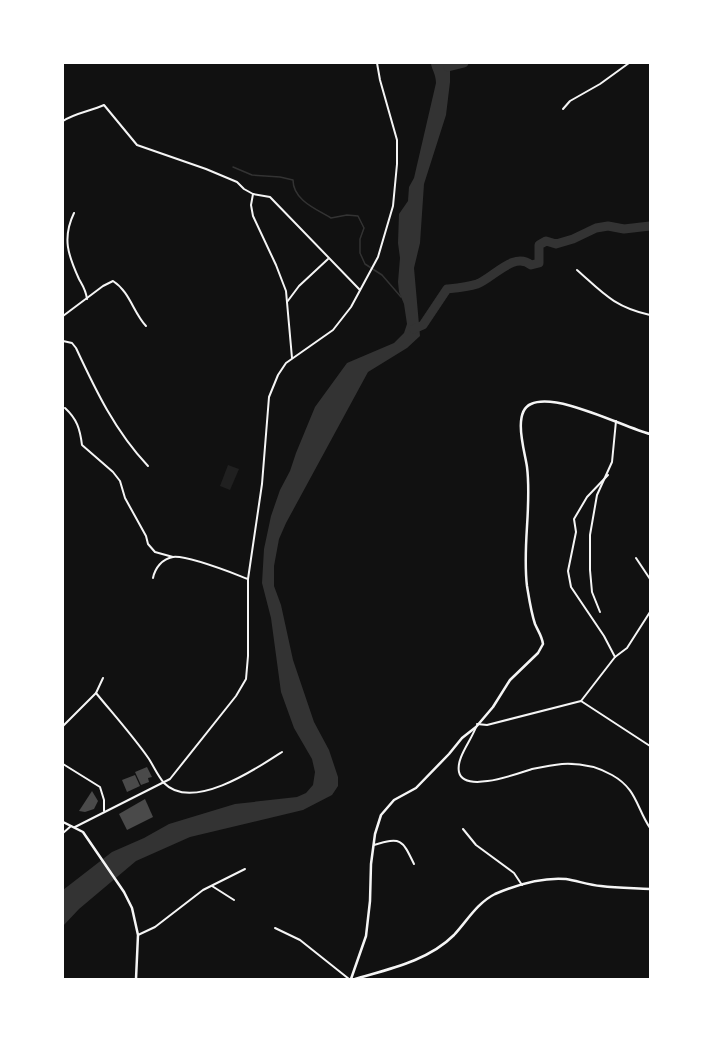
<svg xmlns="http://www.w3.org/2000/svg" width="713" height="1042" font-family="Barlow,sans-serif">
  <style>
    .green { fill: #202020 }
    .water { fill: #333 }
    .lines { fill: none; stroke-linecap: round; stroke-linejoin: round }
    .stream { stroke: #333; stroke-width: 1.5 }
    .river { stroke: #333; stroke-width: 9 }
    .building { fill: #4a4a4a }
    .minor { stroke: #f5f5f5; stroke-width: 2 }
    .tertiary { stroke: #f5f5f5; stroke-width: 2.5 }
  </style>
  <rect width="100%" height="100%" fill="#111"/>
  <path class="green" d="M228,465L239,469L230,490L220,486Z"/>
  <path class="water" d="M431,63H450V82L446,115L424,184L420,243L414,268L420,336L407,348L368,372L286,523L279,539L274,566V586L281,605L293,660L314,722L329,750L338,777V786L332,795L303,810L190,837L136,861L79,909L63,926V890L112,852L144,838L169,824L235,804L297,797L306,793L313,785L315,772L312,759L294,728L281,692L271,618L262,583L264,549L271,516L280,490L290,471L296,453L315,407L347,363L394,343L404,333L407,324L404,304L399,292L398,282L400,258L398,243L399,214L408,201L409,187L414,178L436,83C436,74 431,68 431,63Z"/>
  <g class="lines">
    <path class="stream" d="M233,167L252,175L280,177L293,180C293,200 316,209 331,218L347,215L358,216L364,228L360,239V253L365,264L382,275L401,297"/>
    <g class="river">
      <path d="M448,67L464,63"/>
      <path d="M414,329L423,325L447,289C457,288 468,287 477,284C493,278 514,251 531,265L539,263V245L546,241L556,244L573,239L596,228L608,226L624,229L650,226"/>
    </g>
  </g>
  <g class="building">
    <path d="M147,767L152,777L148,778L149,782L141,785L135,772Z"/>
    <path d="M135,775L140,786L127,792L122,780Z"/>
    <path d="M92,791L98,801L94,809L85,812L79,811Z"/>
    <path d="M145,799L153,817L127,830L119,814Z"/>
  </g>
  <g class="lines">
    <g class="minor">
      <path d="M563,109L570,101L600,84L629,63"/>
      <path d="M63,121C75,113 91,111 104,105L137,145L206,169L237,182L244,189L253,194L270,197L360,290"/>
      <path d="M253,194L251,205L253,216L276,265L286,291L292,358"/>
      <path d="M74,213C62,238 68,255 79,279C83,286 86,290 87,299"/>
      <path d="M577,270C603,293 614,307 650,315"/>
      <path d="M287,302L299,286L328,259"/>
      <path d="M63,316L103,286L113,281C130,292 133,312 146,326"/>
      <path d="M63,341L72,343L76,348C96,391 115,431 148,466"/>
      <path d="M65,408C77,419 80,429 82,445L113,472L120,481L125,498L146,536L148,544L155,552L173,557"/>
      <path d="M608,475L587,497L574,519L576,532L568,571L571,587L604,636L615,657"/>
      <path d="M636,558L650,579"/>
      <path d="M153,578C155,568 162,559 173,557C188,555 232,573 248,579"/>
      <path d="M600,612L592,592L590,570V535L597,495L612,462L616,421"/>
      <path d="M96,693C114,715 133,736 149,759C154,767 158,776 164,783C192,812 256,769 282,752"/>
      <path d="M581,701L615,657L627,648L650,612"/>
      <path d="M477,724L487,725L581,701L650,746"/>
      <path d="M63,726L96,693L103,678"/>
      <path d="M476,727C471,741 456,758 459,772C464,794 519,773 532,769C542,767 552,765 562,764C581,763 596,766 612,775C637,789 636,807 650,828"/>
      <path d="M63,764L100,787L104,800V811"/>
      <path d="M75,827L170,779L236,696L246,679L248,656V579L262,484L269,397L278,375L286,363L333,330L351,307L378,257L393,206L397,164V140L380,80L377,63"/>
      <path d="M463,829L476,845L514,873L522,885"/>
      <path d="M63,833L71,826"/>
      <path d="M374,845C401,837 402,839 414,864"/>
      <path d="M212,886L234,900"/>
      <path d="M275,928L300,940L349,979"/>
      <path d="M138,935L155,927L203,890L245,869"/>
    </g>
    <g class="tertiary">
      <path d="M63,822L83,832L124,892L132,908L138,935L136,979"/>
      <path d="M351,979L366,936L370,901L371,864L375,834L381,815L394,800L416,788L449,754L462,738L476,727L493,707L510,680L538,653L543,644C542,636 538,631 535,624C531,612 529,598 527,586C522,546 532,507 527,467C525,452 512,412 531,404C557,392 623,427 650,434"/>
      <path d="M355,979C389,969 428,961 454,935C467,921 477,903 495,894C516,885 542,877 566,879C578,881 589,885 601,886C618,888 634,888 650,889"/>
    </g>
  </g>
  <rect width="713" height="1042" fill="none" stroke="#ffffff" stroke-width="128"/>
</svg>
